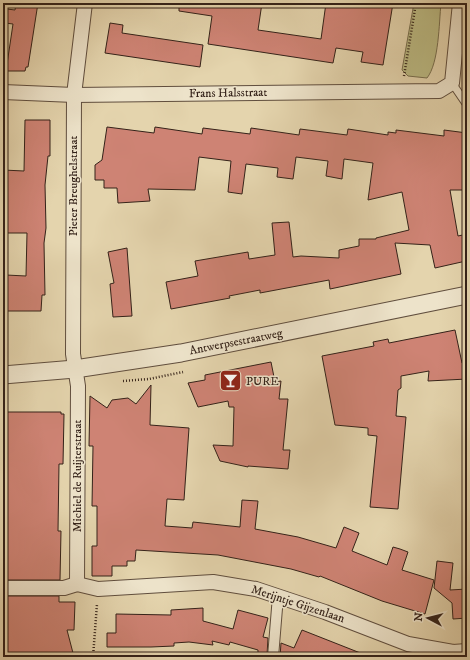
<svg xmlns="http://www.w3.org/2000/svg" width="470" height="660" font-family="'IM FELL DW Pica',serif">
  <style>
    .green { fill: #bcbb84; stroke: #786e4e }
    .building { fill: #ce8374; stroke: #342219 }
    .lines { fill: none; stroke-linecap: round; stroke-linejoin: round }
    .service-casing { stroke: #604e3e; stroke-width: 9 }
    .pedestrian-casing { stroke: #604e3e; stroke-width: 12 }
    .minor-casing { stroke: #604e3e; stroke-width: 16 }
    .tertiary-casing { stroke: #604e3e; stroke-width: 19 }
    .path { stroke: #342219; stroke-width: 2.5; stroke-dasharray: 1 2; stroke-linecap: butt }
    .service { stroke: #ede3ca; stroke-width: 7 }
    .pedestrian { stroke: #ede3ca; stroke-width: 10 }
    .minor { stroke: #ede3ca; stroke-width: 14 }
    .tertiary { stroke: #ede3ca; stroke-width: 17 }
    .labels { text-anchor: middle; dominant-baseline: central; stroke-width: 3; stroke-linejoin: round; paint-order: stroke }
    .street-label { font-size: 12px; fill: #342219; stroke: #ede3ca }
    .poi-label { font-size: 12px; fill: #342219; stroke: #ede3ca; text-anchor: start }
  </style>
  <rect width="100%" height="100%" fill="#e4d4ad"/>
  <filter id="stains"><feTurbulence type="fractalNoise" baseFrequency=".005" numOctaves="4"/><feColorMatrix values="0 0 0 0 .2 0 0 0 0 .09 0 0 0 0 .02 0 0 0 .5 -.17"/></filter>
  <radialGradient id="worn" r=".72"><stop offset=".6" stop-color="#630" stop-opacity="0"/><stop offset="1" stop-color="#630" stop-opacity=".3"/></radialGradient>
  <path class="green" d="M414,3H441C439,23 439,63 427,78L408,76L402,70Z"/>
  <g class="building">
    <path d="M16,3H38L28,67H26L25,71H6L13,24L5,23L7,9L15,10Z"/>
    <path d="M179,3H262L258,30L321,39L326,3H393L383,65L361,62L363,52L336,48L333,63L208,44L212,16L179,11Z"/>
    <path d="M110,23L123,25L122,33L203,45L200,67L105,53Z"/>
    <path d="M25,120H50V156H48L45,185L46,228L44,243L45,295H42L41,311H5L6,275L26,276L27,233H3V170L24,171Z"/>
    <path d="M107,127L154,133L155,127L202,134L203,128L250,134L251,128L299,135L300,129L347,135L348,129L388,135V132L396,133V130L444,136V130L467,133V190H450L458,236L467,234V250L464,251L466,261L435,268L430,245L395,243L401,274L330,289L329,280L260,293V290L229,296L230,298L171,309L166,282L198,276L195,261L248,252L249,259L275,255L272,223L289,222L293,257L301,256L339,258V250L359,246V239H376V238L409,230L402,192L368,200L373,163L344,159L342,179L326,176L328,161L296,157L293,179L277,177L278,168L246,164L242,194L228,192L231,161L199,157L195,190L148,189L150,201L118,203L117,188H104V180H95V165L102,160Z"/>
    <path d="M127,248L132,316L113,317L110,284L114,283L108,252Z"/>
    <path d="M455,330L462,363L467,362V379L428,381L429,371L401,376V388L398,390L396,416L406,417L398,509L370,507L377,436L368,435V428L335,425L322,356L374,346L373,342L388,339L389,343Z"/>
    <path d="M271,362L275,382L281,381L279,399H288L283,450H290L288,469L248,466V467L220,461L213,445L233,446L234,407H229L228,401L198,407L188,383L205,380V375Z"/>
    <path d="M151,385L150,425L189,428L184,500L167,499L165,526L192,528L193,522L240,527L242,500L258,501L255,529L298,537L336,548L344,527L359,533L352,551L387,565L393,547L400,549L408,552L402,570L434,580L425,614L382,601L320,576L319,577L291,569L218,555L136,550L135,561H127V566H112V576H92V546H97V506H92L93,446H89L90,396L107,408L112,400L128,398L136,404Z"/>
    <path d="M5,412H61V414H64L63,464H59L58,531H61L60,580H3L5,509L3,481V414H5Z"/>
    <path d="M437,561L453,563L450,590L467,589V618L453,619L452,603L434,588Z"/>
    <path d="M3,596H59V602H75L74,630H67L73,653L54,657H3Z"/>
    <path d="M203,608V621L233,629L238,610L268,618L263,637L268,638L267,655L258,653V650L230,642L229,645L212,641L213,645L189,642L174,643V646L151,647H107V633H116V614L171,615V610Z"/>
    <path d="M302,630L368,656V657H280L281,643L294,648Z"/>
  </g>
  <g class="lines">
    <defs>
      <path id="service" d="M452,83L467,105"/>
      <path id="pedestrian" d="M273,657L278,596"/>
      <g id="minor">
        <path d="M3,92L74,95L439,91L452,83L460,3"/>
        <path d="M77,584L78,386L73,354L74,95L85,3"/>
        <path d="M77,584L98,589L213,582L256,589L325,612L408,644L453,652L467,651"/>
        <path d="M3,588H64L77,584"/>
      </g>
      <path id="tertiary" d="M3,375L75,369L181,353L467,295"/>
    </defs>
    <use href="#service" class="service-casing"/>
    <use href="#pedestrian" class="pedestrian-casing"/>
    <use href="#minor" class="minor-casing"/>
    <use href="#tertiary" class="tertiary-casing"/>
    <g class="path">
      <path d="M404,76L416,3"/>
      <path d="M123,381L149,379L183,372"/>
      <path d="M93,657L97,604"/>
    </g>
    <use href="#service" class="service"/>
    <use href="#pedestrian" class="pedestrian"/>
    <use href="#minor" class="minor"/>
    <use href="#tertiary" class="tertiary"/>
  </g>
  <defs>
    <symbol id="bar-square" viewBox="-11 -11 22 22"><rect x="-9" y="-9" width="18" height="18" rx="4" fill="#8f2418" stroke="#ede3ca"/><path d="M-6-5H6L.8 .8V4.5H3.5V6h-7V4.5H-.8V.8Z" fill="#fff"/></symbol>
  </defs>
  <g fill-rule="evenodd">
    <use href="#bar-square" x="218" y="368" width="25" height="25"/>
  </g>
  <g class="labels">
    <g class="street-label">
      <text transform="translate(228 93) rotate(-1)">Frans Halsstraat</text>
      <text transform="translate(73 186) rotate(-90)">Pieter Breughelstraat</text>
      <text transform="translate(236 342) rotate(-11)">Antwerpsestraatweg</text>
      <text transform="translate(77 476) rotate(-90)">Michiel de Ruijterstraat</text>
      <text transform="translate(298 604) rotate(18)">Merijntje Gijzenlaan</text>
    </g>
    <g class="poi-label">
      <text x="246" y="381">PURE</text>
    </g>
  </g>
  <rect width="470" height="660" fill="none" stroke="#e4d4ad" stroke-width="16"/>
  <rect x="4" y="4" width="462" height="652" fill="none" stroke="#342219" stroke-width="2"/>
  <rect x="8" y="8" width="454" height="644" fill="none" stroke="#342219"/>
  <g transform="translate(428 618) rotate(277)" stroke="#ede3ca" stroke-width="3" paint-order="stroke">
  <path d="M0-3L7 15L0 10L-7 15Z" fill="#342219"/>
  <text y="-6" font-size="11" font-weight="bold" text-anchor="middle" fill="#342219">N</text>
  </g>
  <rect width="100%" height="100%" filter="url(#stains)"/>
  <rect width="100%" height="100%" fill="url(#worn)"/>
</svg>
